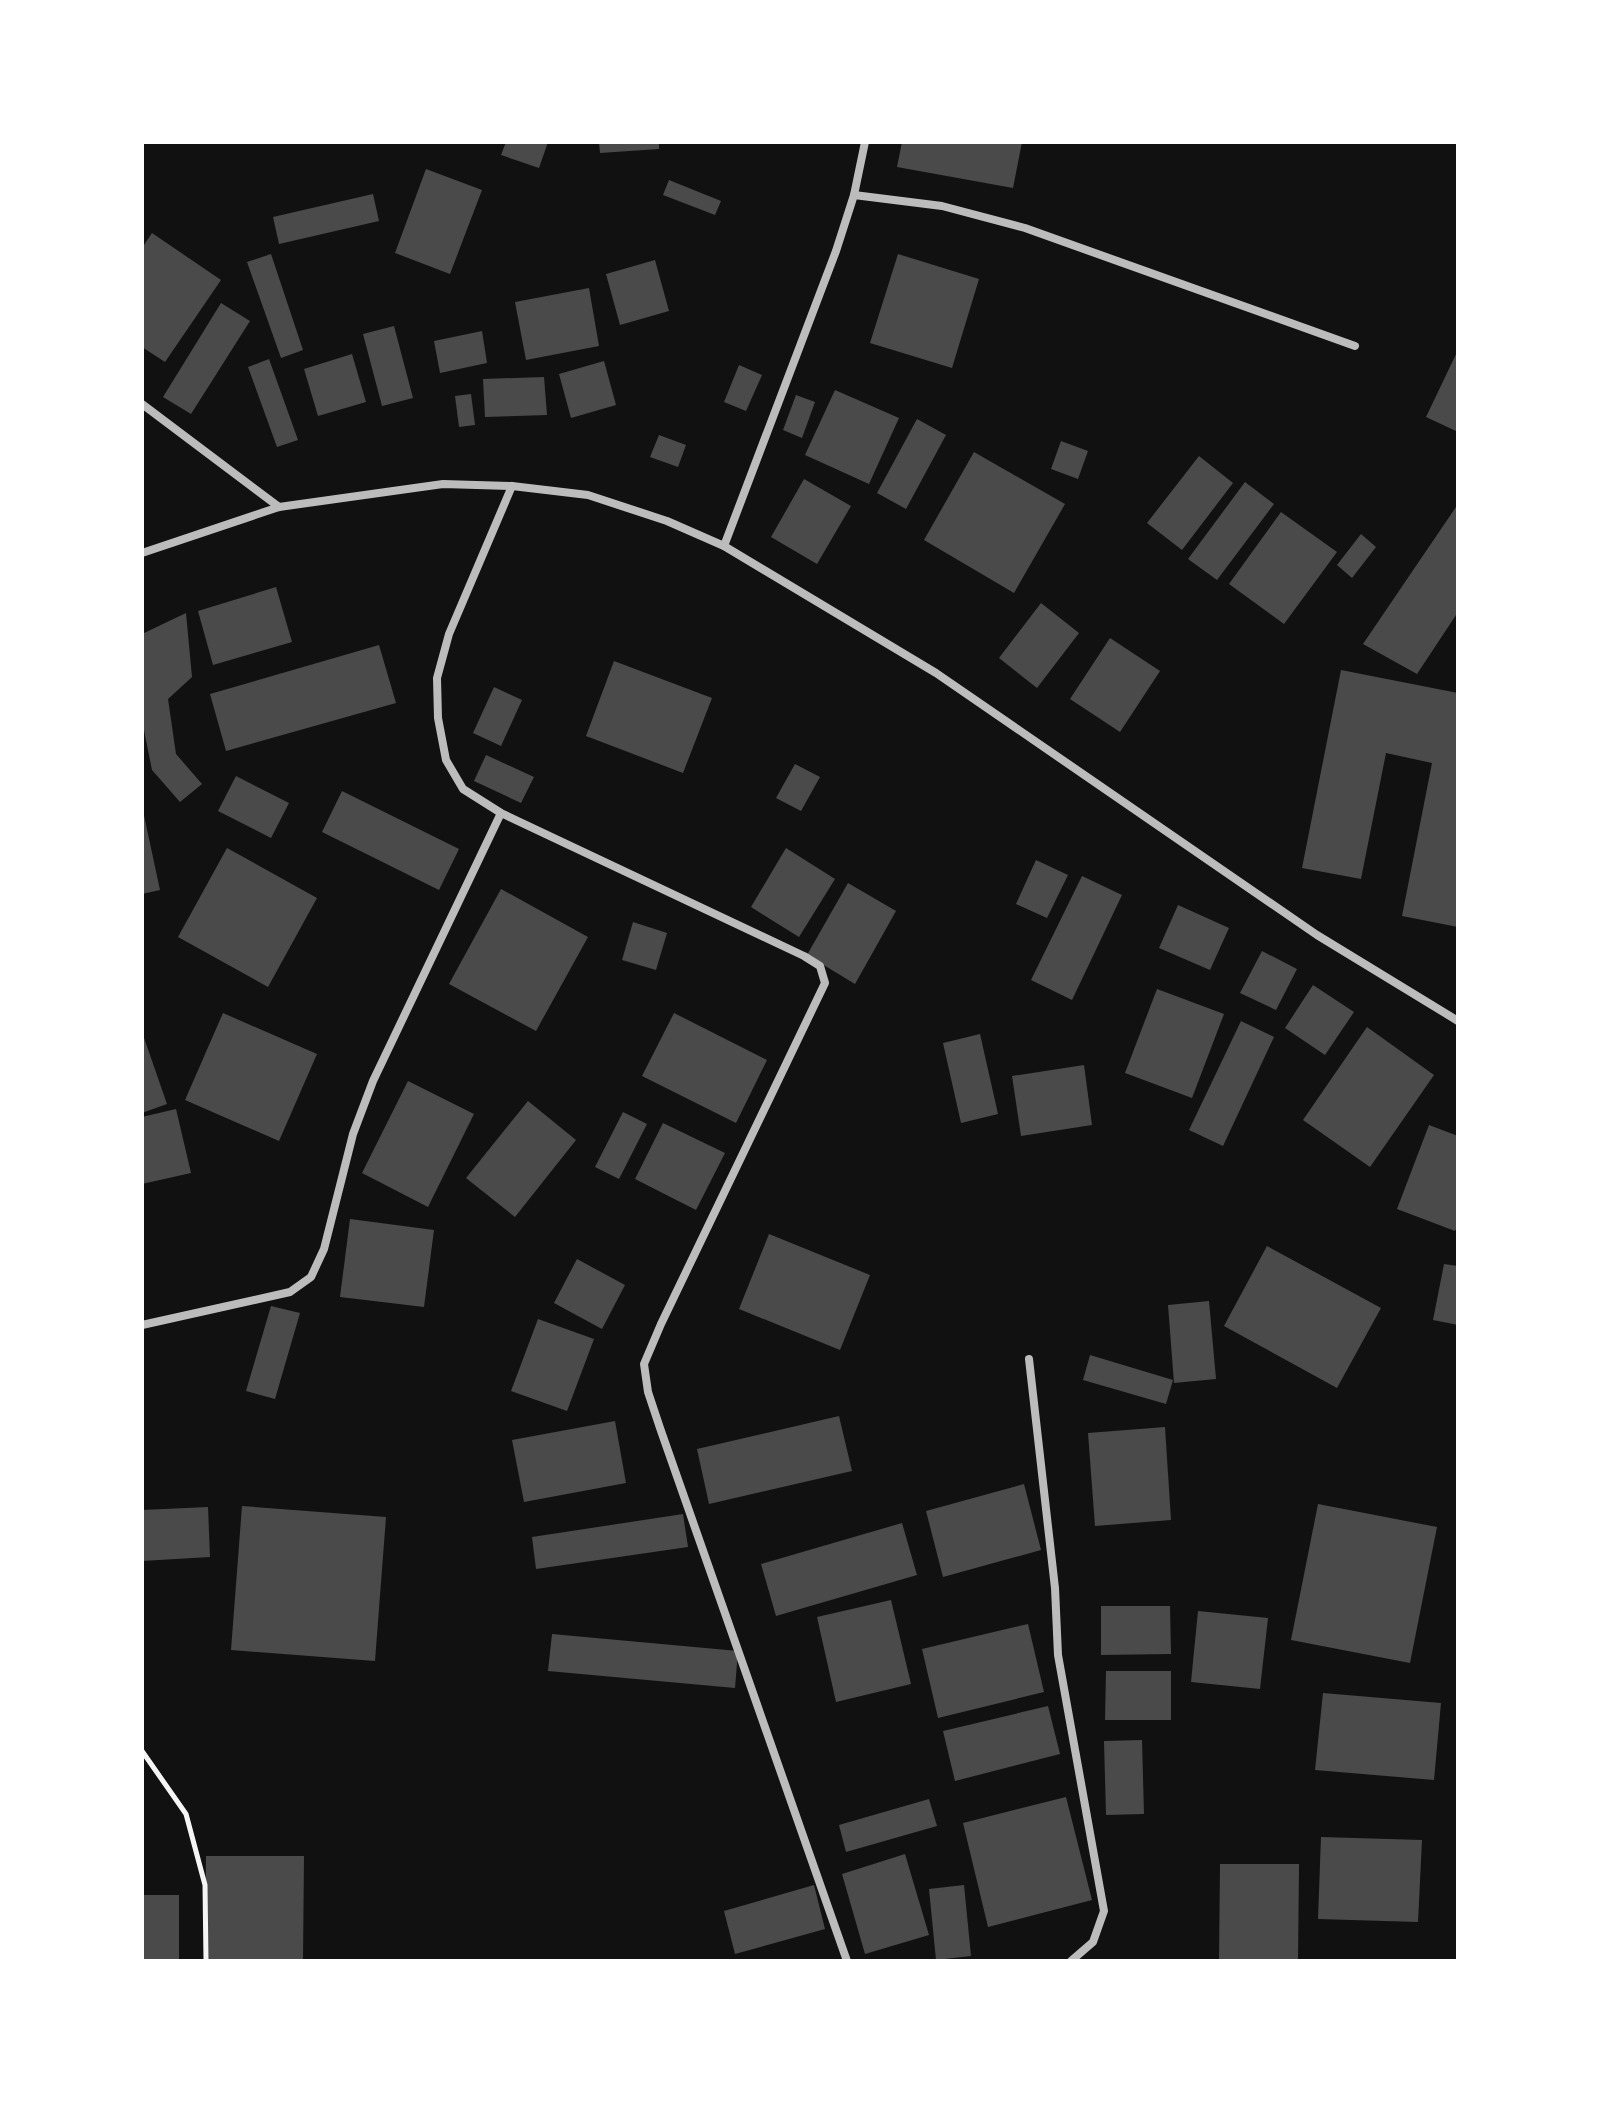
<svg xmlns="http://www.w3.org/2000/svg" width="1600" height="2103" font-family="'Zilla Slab',serif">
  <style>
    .building { fill: #4a4a4a }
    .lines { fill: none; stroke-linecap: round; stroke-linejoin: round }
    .path { stroke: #f5f5f5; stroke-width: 5 }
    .minor { stroke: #bcbcbc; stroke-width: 8 }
  </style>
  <rect width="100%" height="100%" fill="#111"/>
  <g class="building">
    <path d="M506,142H548L539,168L501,155Z"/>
    <path d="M599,142H659V149L600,153Z"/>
    <path d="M902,142H1022L1013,188L897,167Z"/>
    <path d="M426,169L482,190L450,274L395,253Z"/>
    <path d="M669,180L721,201L715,215L663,195Z"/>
    <path d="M373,194L379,221L279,244L273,217Z"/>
    <path d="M152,233L221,280L165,362L142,347V248Z"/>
    <path d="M271,254L303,350L281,358L247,262Z"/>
    <path d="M898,254L979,279L952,368L870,343Z"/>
    <path d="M655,260L669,311L620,325L606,274Z"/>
    <path d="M589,288L599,346L526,360L515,302Z"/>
    <path d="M221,303L250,321L191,414L163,397Z"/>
    <path d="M394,326L413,398L382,406L363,334Z"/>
    <path d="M482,331L487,363L440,373L434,341Z"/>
    <path d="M1458,350V432L1426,417Z"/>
    <path d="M352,354L366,402L318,416L304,369Z"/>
    <path d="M269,359L298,440L277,447L248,367Z"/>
    <path d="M604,361L616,405L571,418L559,374Z"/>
    <path d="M739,365L762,375L746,411L724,402Z"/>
    <path d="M544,377L547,415L485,417L483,379Z"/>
    <path d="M835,390L899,418L869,484L805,455Z"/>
    <path d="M471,394L475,425L459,427L455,396Z"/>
    <path d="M796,395L815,402L802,438L783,430Z"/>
    <path d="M917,419L946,435L906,509L877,493Z"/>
    <path d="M659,435L686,445L678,467L650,457Z"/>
    <path d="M1061,441L1088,451L1078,479L1051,469Z"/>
    <path d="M974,452L1065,504L1014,593L924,540Z"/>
    <path d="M1199,456L1233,483L1182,550L1147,523Z"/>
    <path d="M804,479L851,506L817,564L771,537Z"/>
    <path d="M1245,482L1274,504L1217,580L1188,559Z"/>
    <path d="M1458,504V612L1417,674L1363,644Z"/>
    <path d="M1281,512L1337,552L1284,624L1229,584Z"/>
    <path d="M1361,534L1376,547L1352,578L1337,565Z"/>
    <path d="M276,587L292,642L213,665L198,611Z"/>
    <path d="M1041,603L1079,633L1037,688L999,658Z"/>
    <path d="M186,613L192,677L168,699L176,754L202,784L180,802L152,770L142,720V634Z"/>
    <path d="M1110,638L1160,671L1120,732L1070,699Z"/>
    <path d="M379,645L396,703L226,751L210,694Z"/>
    <path d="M614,661L712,698L683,773L586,736Z"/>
    <path d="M1341,670L1458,693V927L1402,916L1432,763L1386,753L1361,879L1302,868Z"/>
    <path d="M494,687L522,700L501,746L473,733Z"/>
    <path d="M486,755L534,777L521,803L474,781Z"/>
    <path d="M795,764L820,777L801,811L776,798Z"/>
    <path d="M236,776L289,803L271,838L218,811Z"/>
    <path d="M342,791L459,849L439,890L322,832Z"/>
    <path d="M142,806L160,890L142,894Z"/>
    <path d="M227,848L317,898L268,987L178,937Z"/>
    <path d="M786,848L835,879L799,937L751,907Z"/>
    <path d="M1036,860L1068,875L1047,918L1016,904Z"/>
    <path d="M1082,876L1122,895L1072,1000L1031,980Z"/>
    <path d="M848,883L896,911L855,984L807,955Z"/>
    <path d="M501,889L588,937L536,1031L449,984Z"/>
    <path d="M1178,905L1229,928L1210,970L1159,948Z"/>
    <path d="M633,922L667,933L656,970L622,960Z"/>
    <path d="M1262,951L1297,969L1276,1010L1240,993Z"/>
    <path d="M1313,985L1354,1012L1325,1055L1285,1028Z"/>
    <path d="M1157,989L1224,1014L1192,1098L1125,1073Z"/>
    <path d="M223,1013L317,1054L279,1141L185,1100Z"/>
    <path d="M674,1013L767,1060L736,1123L642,1076Z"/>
    <path d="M1241,1021L1274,1037L1223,1146L1189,1130Z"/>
    <path d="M1367,1027L1434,1075L1370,1167L1303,1120Z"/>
    <path d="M142,1032L167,1104L142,1113Z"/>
    <path d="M980,1034L998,1114L961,1123L943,1043Z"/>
    <path d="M1084,1065L1092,1125L1021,1136L1012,1076Z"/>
    <path d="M408,1081L474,1114L428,1207L362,1173Z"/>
    <path d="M528,1101L576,1140L515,1217L466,1178Z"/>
    <path d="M176,1109L191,1173L142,1184V1117Z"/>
    <path d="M623,1112L647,1124L619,1179L595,1167Z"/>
    <path d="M663,1123L725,1153L696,1210L635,1179Z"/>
    <path d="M1429,1125L1458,1136V1225L1455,1231L1397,1209Z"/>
    <path d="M350,1219L434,1230L424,1307L340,1297Z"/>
    <path d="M769,1234L870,1275L840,1350L739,1309Z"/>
    <path d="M1267,1246L1381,1308L1337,1388L1224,1326Z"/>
    <path d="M577,1259L625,1285L602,1329L554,1303Z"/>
    <path d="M1444,1264L1458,1266V1325L1433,1320Z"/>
    <path d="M1209,1301L1216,1379L1174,1383L1168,1305Z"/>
    <path d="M271,1306L300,1313L275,1399L246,1391Z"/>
    <path d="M538,1319L594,1339L567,1411L511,1391Z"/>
    <path d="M1090,1355L1173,1380L1166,1404L1083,1380Z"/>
    <path d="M839,1416L852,1471L709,1504L697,1449Z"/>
    <path d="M615,1421L626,1483L524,1502L512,1440Z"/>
    <path d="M1165,1427L1171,1520L1095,1526L1088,1433Z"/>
    <path d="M1024,1484L1041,1550L943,1577L926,1511Z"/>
    <path d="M1318,1504L1437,1527L1410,1663L1291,1640Z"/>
    <path d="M242,1506L386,1517L375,1661L231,1650Z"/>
    <path d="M208,1507L210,1557L142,1561V1510Z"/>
    <path d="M683,1514L688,1547L536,1569L532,1537Z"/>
    <path d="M902,1523L917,1575L776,1616L761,1564Z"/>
    <path d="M891,1600L911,1684L836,1702L817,1617Z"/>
    <path d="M1101,1606H1170L1171,1654L1101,1655Z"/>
    <path d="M1198,1611L1268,1618L1260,1689L1191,1682Z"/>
    <path d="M1028,1624L1044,1692L938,1718L922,1649Z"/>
    <path d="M552,1634L738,1651L735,1688L548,1671Z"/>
    <path d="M1106,1671H1171V1720H1105Z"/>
    <path d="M1323,1693L1441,1703L1434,1780L1315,1770Z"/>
    <path d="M1048,1706L1060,1754L955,1781L943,1731Z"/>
    <path d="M1142,1740L1144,1814L1106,1815L1104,1741Z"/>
    <path d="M1066,1797L1092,1900L988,1927L963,1823Z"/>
    <path d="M929,1799L937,1826L846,1852L839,1825Z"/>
    <path d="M1321,1837L1422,1840L1418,1922L1318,1919Z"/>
    <path d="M905,1854L929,1935L865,1954L842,1874Z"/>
    <path d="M206,1856H304L303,1961H205Z"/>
    <path d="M1220,1864H1299L1298,1961H1219Z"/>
    <path d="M814,1885L825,1929L735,1954L724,1911Z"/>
    <path d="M964,1885L971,1956L936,1960L929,1889Z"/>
    <rect x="142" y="1895" width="37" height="66"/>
  </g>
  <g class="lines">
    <path class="path" d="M142,1751L186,1814L205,1885L206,1961"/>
    <g class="minor">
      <path d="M854,195L942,206L1025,228L1355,346"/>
      <path d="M142,404L279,507"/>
      <path d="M512,486L449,634L437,678L438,718L446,760L463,789L501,813L804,956L820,966L825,983L661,1324L644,1364L648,1392L660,1428L847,1961"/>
      <path d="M724,546L836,251L854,195L865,142"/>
      <path d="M142,553L279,507L443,484L512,486L588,495L667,521L724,546L936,673L1317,935L1458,1021"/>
      <path d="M142,1325L290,1292L311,1277L324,1249L353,1134L373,1081L501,813"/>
      <path d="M1029,1359L1055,1588L1058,1655L1104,1911L1093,1942L1071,1961"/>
    </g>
  </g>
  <rect width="1600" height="2103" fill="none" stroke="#ffffff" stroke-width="288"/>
</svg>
